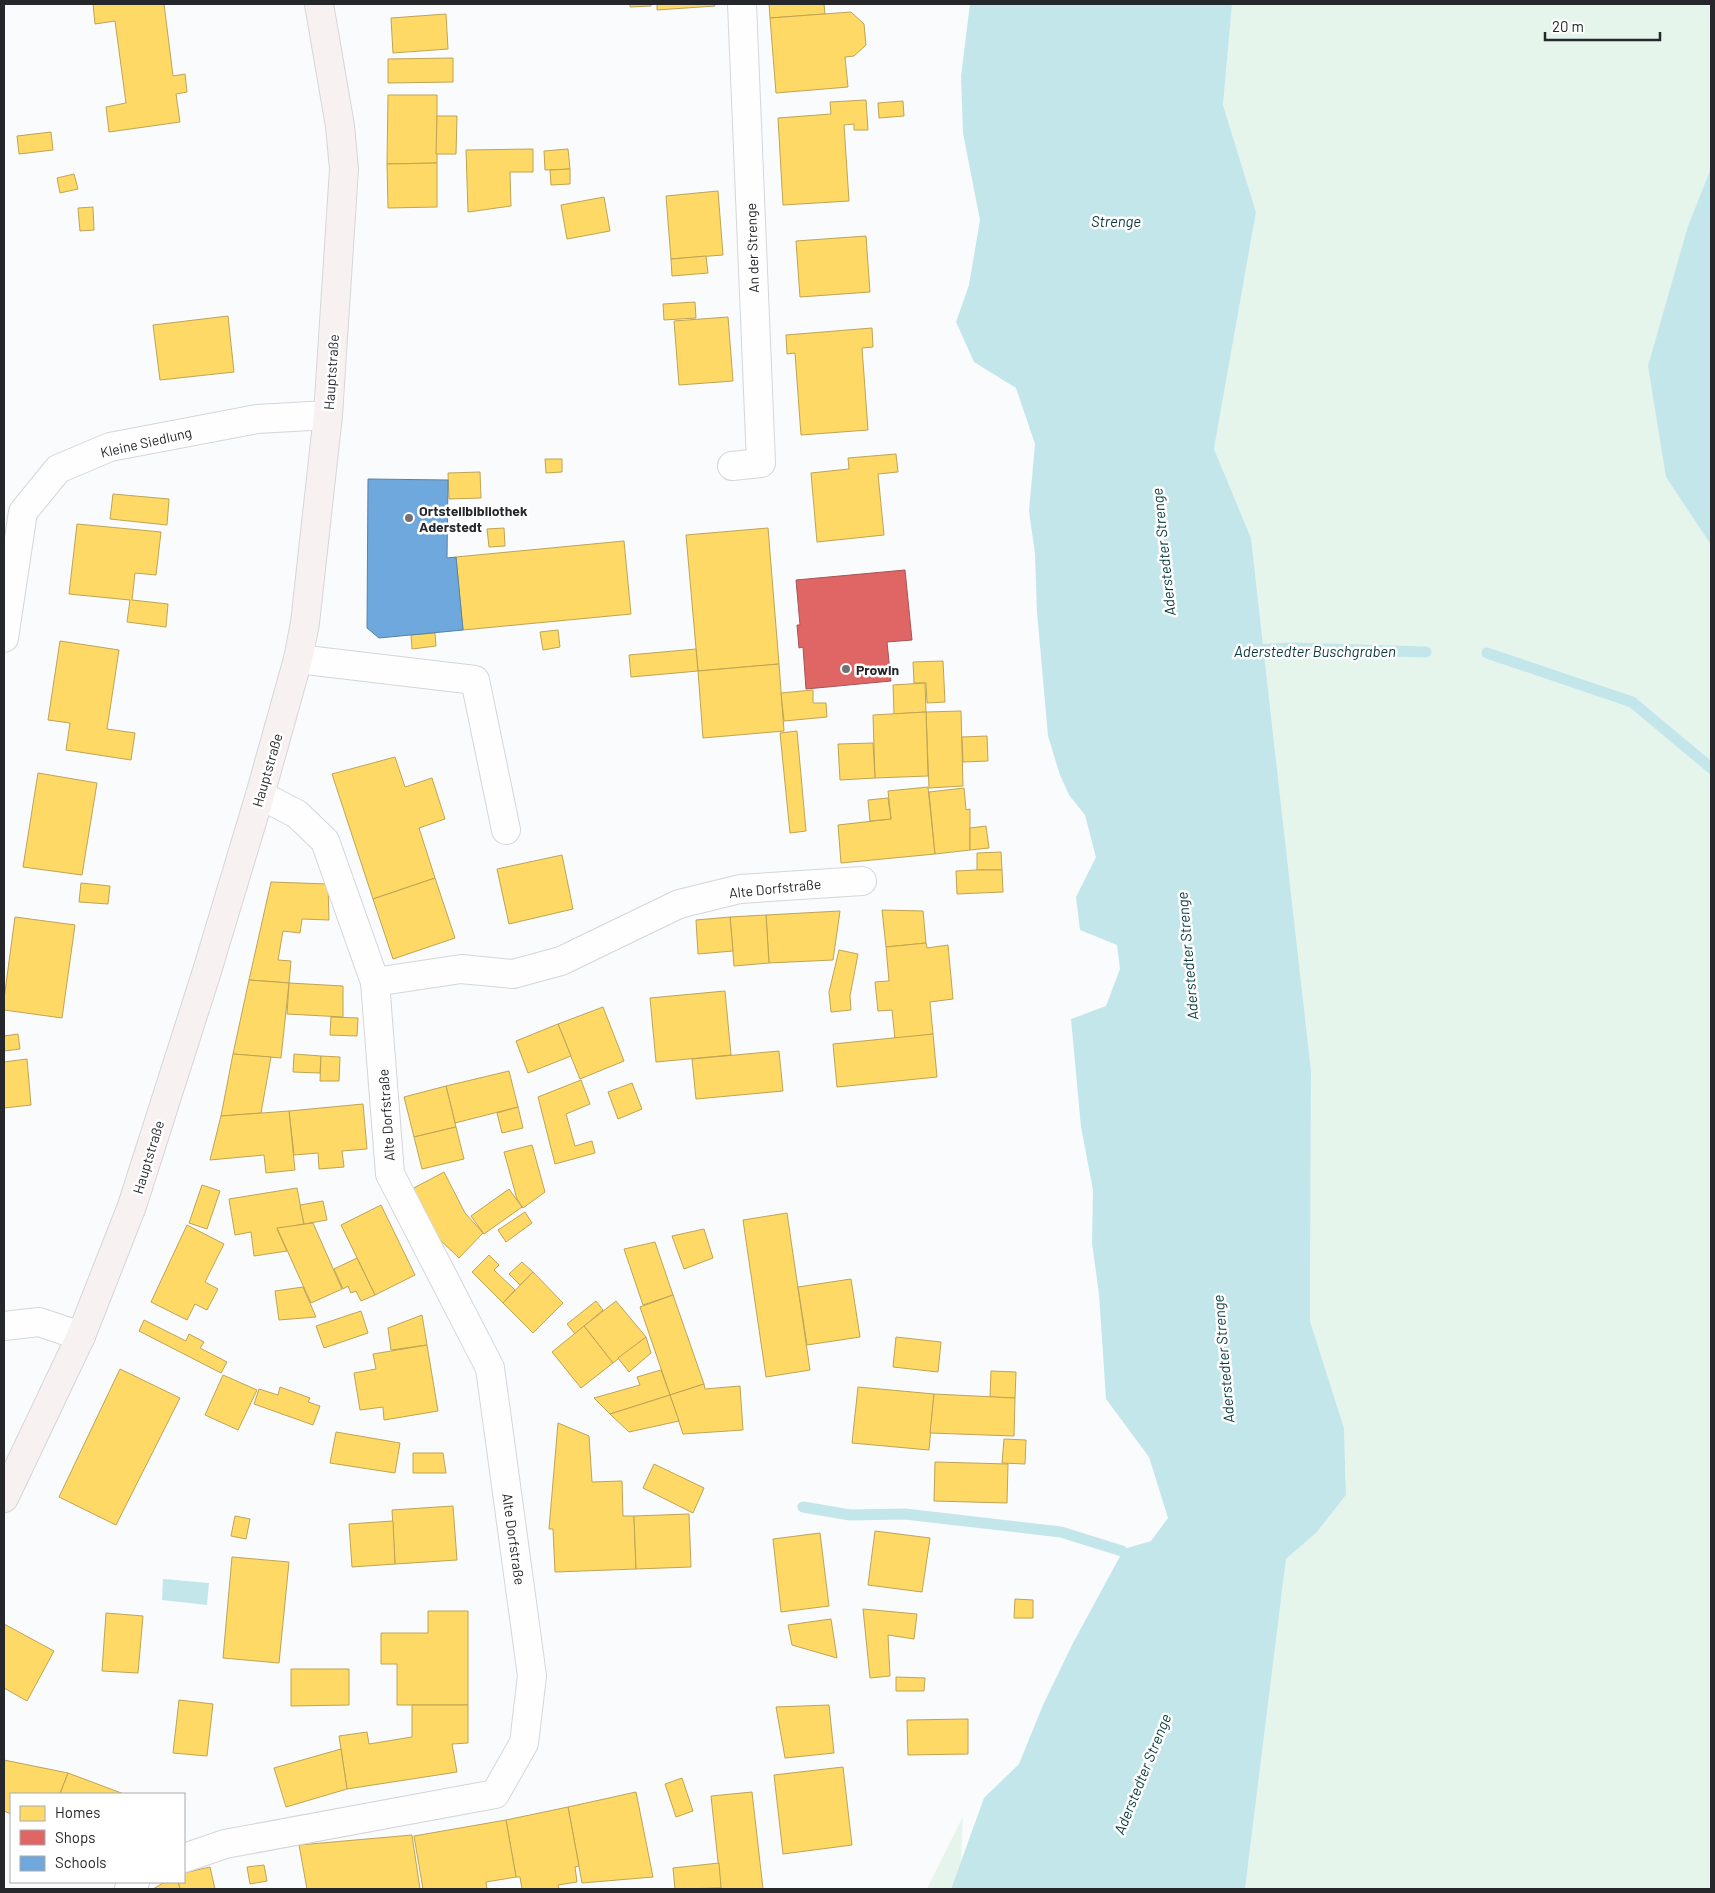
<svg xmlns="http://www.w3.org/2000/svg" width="1715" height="1893" font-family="Barlow,sans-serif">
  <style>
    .green { fill: #e5f5ec }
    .water { fill: #c3e6eb }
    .homes { fill: #ffd966; stroke: #bea454 }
    .shops { fill: #e06666; stroke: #a85354 }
    .schools { fill: #6fa8dc; stroke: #5981a7 }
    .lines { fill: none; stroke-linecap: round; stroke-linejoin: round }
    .stream { stroke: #c3e6eb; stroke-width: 11 }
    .minor-casing { stroke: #d4d6d9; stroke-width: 30 }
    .major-casing { stroke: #d6d6d8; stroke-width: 30 }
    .minor { stroke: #fefeff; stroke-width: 28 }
    .major { stroke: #f7f2f1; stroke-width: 28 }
    .poi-dot { fill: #707174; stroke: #fff; stroke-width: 2 }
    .labels { text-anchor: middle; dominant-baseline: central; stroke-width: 5; stroke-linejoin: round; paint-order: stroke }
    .street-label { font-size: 14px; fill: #25272a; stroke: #fff }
    .poi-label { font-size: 14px; font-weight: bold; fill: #25272a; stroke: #fff; text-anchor: start }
    .water-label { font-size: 15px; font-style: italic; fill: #08383d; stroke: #fff }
  </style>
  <rect width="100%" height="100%" fill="#fafbfd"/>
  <g class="green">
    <path d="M1232,4H1711V168L1688,226L1666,477L1711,545V1889H1245L1286,1559L1317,1532L1346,1495L1344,1428L1310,1321L1311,1071L1251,538L1214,449L1256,212L1223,105Z"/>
    <path d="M963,1816L961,1861L951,1889H927Z"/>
  </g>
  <g class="water">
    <path d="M970,4H1232L1223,105L1256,212L1214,449L1251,538L1311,1071L1310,1321L1344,1428L1346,1495L1317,1532L1286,1559L1245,1889H951L984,1798L1019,1764L1043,1705L1073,1643L1124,1549L1151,1541L1168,1518L1149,1457L1106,1399L1099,1294L1092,1243L1093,1190L1081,1127L1071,1019L1106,1006L1120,969L1117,945L1080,930L1076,897L1096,857L1085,815L1069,795L1060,775L1048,736L1037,612L1035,554L1029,511L1035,444L1016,388L974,362L956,322L969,285L980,220L963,133L961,76Z"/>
    <path d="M1711,168V545L1666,477L1648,366L1688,226Z"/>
    <path d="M163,1579L209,1583L207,1605L162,1600Z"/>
  </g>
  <g class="homes">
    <path d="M93,4H164L173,76L185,74L187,92L176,94L180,122L109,132L106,107L126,103L115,21L95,24Z"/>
    <path d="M630,4H651V6L630,7Z"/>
    <path d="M657,4H714L715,6L657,10Z"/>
    <path d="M769,4H824L825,14L770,18Z"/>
    <path d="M851,12L864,24L866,45L854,56L845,57L848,87L776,93L770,18Z"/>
    <path d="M446,14L448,49L393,53L391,18Z"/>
    <path d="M453,58V82L388,83V59Z"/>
    <path d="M388,95H437V163L387,164Z"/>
    <path d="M866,100L868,130H854V124L844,125L849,201L783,205L778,118L831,114L830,102Z"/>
    <path d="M903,101L904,116L879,118L878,103Z"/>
    <path d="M437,116H457L456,154H436Z"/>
    <path d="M51,132L53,150L19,154L17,136Z"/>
    <path d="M533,149V172H510L511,206L468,212L466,150Z"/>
    <path d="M568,149L570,169L545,170L544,151Z"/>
    <path d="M437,163V207L388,208L387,164Z"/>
    <path d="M570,169V184L551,185L550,170Z"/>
    <path d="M74,174L78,189L60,193L57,178Z"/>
    <path d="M718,191L723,255L671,259L666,196Z"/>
    <path d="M604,197L610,231L567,239L561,205Z"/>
    <path d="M93,207L94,230L80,231L78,208Z"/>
    <path d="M866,236L870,292L800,297L796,241Z"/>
    <path d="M706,256L708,273L672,276L671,259Z"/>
    <path d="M695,302L696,318L664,320L663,304Z"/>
    <path d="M228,316L234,372L160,380L153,325Z"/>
    <path d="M728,317L733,381L679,385L674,321Z"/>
    <path d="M872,328L873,347L862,348L868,430L801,435L795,353L787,354L786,335Z"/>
    <path d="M896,454L898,472L878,474L884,535L817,542L811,473L849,469L848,458Z"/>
    <path d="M545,459H562V472L546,473Z"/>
    <path d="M480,472L481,498L449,499L448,473Z"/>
    <path d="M113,494L169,499L167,525L110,519Z"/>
    <path d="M77,524L161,532L156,575L135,573L132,600L168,604L166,627L127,622L130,600L69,594Z"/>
    <path d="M504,528L505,546L489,547L487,529Z"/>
    <path d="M768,528L779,664L698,671L686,535Z"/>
    <path d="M624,541L631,614L463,630L456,557Z"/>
    <path d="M558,630L560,647L543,650L540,632Z"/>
    <path d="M435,633L436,646L412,649L411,635Z"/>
    <path d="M60,641L119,650L107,729L135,733L131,760L66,750L70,723L48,720Z"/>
    <path d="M696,649L698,671L631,677L629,655Z"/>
    <path d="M943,661L945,702L927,703L926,683H914L913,662Z"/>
    <path d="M779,664L784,731L703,738L698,671Z"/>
    <path d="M925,683L926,712L894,714L893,685Z"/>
    <path d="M813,690V703H826L827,717L784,721L781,693Z"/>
    <path d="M961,711L963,786L929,788L926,712Z"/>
    <path d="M926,712L928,776L875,778L873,715Z"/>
    <path d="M797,731L806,831L790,833L780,733Z"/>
    <path d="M987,736L988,761L963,762L962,737Z"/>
    <path d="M873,743L875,778L840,780L838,744Z"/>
    <path d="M395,757L405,787L432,778L445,819L419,828L435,878L373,899L332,774Z"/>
    <path d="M38,773L97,783L82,875L23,867Z"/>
    <path d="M928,787L935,854L841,863L838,825L891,819L888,791Z"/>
    <path d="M964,788L966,810L970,809V850L935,854L929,792Z"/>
    <path d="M888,798L891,819L870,821L868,800Z"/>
    <path d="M986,826L989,848L970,850V828Z"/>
    <path d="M1001,852L1002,870H977V853Z"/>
    <path d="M562,855L573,909L509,924L497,869Z"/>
    <path d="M977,870H1002L1003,892L957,894L956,871Z"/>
    <path d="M435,878L455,938L393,959L373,899Z"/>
    <path d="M271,882L328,884L329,920L302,919L300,933L283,931L278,960L291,961L289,983L249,980Z"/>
    <path d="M81,883L110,886L108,904L79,902Z"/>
    <path d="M882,910L923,911L926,943L886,947Z"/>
    <path d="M840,911L833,960L769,963L766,915Z"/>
    <path d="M766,915L769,963L734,966L730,917Z"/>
    <path d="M15,917L75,925L62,1018L4,1010V999Z"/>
    <path d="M730,917L733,951L698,954L696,920Z"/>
    <path d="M926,943L927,948L948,945L953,999L930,1002L933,1034L895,1039L892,1010L878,1011L875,982L889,981L886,947Z"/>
    <path d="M839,950L858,954L850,996L851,1010L831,1012L829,992Z"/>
    <path d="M249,980L289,983L281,1058L233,1054Z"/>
    <path d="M289,983L343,986V1017L287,1014Z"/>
    <path d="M725,991L731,1055L656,1062L650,998Z"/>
    <path d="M603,1007L624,1061L580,1079L558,1024Z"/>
    <path d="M331,1017L358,1018L357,1036L330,1035Z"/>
    <path d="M558,1024L571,1056L528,1073L516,1041Z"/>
    <path d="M18,1034L20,1049L4,1051V1036Z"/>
    <path d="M933,1034L937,1077L837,1087L833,1044Z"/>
    <path d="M779,1051L783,1091L696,1099L692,1059Z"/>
    <path d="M233,1054L271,1057L261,1113L221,1116Z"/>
    <path d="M294,1054L321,1056L320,1073L293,1072Z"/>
    <path d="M321,1056L340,1057L339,1081H320Z"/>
    <path d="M27,1059L31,1105L4,1108V1062Z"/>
    <path d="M509,1071L518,1107L455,1123L446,1086Z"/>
    <path d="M581,1080L590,1104L566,1114L575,1146L592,1141L595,1153L555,1164L538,1097Z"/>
    <path d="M632,1083L642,1109L618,1119L608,1092Z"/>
    <path d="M446,1086L456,1127L414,1137L404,1097Z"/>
    <path d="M363,1104L367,1149L342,1151L344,1167L319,1169L318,1153L294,1155L289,1111Z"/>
    <path d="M518,1107L523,1128L502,1133L497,1113Z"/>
    <path d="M289,1111L295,1170L266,1173L264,1155L210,1160L221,1116Z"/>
    <path d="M456,1127L464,1159L422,1169L414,1137Z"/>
    <path d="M532,1145L545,1192L523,1208L517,1199L504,1152Z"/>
    <path d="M444,1172L465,1213L483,1233L459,1258L436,1236L412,1189Z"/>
    <path d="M202,1185L220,1191L207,1229L189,1223Z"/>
    <path d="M297,1188L304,1224L277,1229L287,1251L254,1256L251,1232L235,1235L229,1199Z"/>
    <path d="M509,1189L522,1207L484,1234L471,1216Z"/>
    <path d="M323,1201L327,1220L304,1224L300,1205Z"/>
    <path d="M381,1205L415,1275L375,1295L341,1225Z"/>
    <path d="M525,1212L532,1223L506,1242L498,1230Z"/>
    <path d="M787,1213L810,1370L766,1377L743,1220Z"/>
    <path d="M313,1223L342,1289L311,1303L277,1228Z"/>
    <path d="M187,1225L224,1244L205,1282L218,1289L207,1310L195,1304L187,1320L151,1302Z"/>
    <path d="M704,1229L713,1258L684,1269L672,1236Z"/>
    <path d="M655,1242L673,1295L643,1305L624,1249Z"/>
    <path d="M489,1255L499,1265L494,1270L515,1290L503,1303L472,1272Z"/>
    <path d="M357,1258L375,1295L361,1301L356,1291L351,1293L348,1286L343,1289L334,1269Z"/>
    <path d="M522,1262L533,1272L520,1285L509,1274Z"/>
    <path d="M533,1272L563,1303L533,1333L503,1303Z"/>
    <path d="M851,1279L860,1337L807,1345L798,1287Z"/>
    <path d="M303,1287L316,1317L279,1320L275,1291Z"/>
    <path d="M673,1295L704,1384L670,1395L640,1307Z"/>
    <path d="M596,1301L603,1310L575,1334L567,1324Z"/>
    <path d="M616,1301L646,1337L613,1363L584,1326Z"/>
    <path d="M361,1311L368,1333L324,1348L316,1326Z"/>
    <path d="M422,1315L427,1345L391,1350L388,1328Z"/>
    <path d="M144,1320L186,1341L189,1334L204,1342L200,1348L227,1362L221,1373L139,1331Z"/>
    <path d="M584,1326L613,1363L581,1388L552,1352Z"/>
    <path d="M646,1337L651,1353L629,1372L618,1358Z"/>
    <path d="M896,1337L941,1342L938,1372L893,1367Z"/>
    <path d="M427,1345L438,1411L384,1420L383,1407L360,1410L354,1373L376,1369L373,1354Z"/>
    <path d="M120,1369L180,1398L116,1525L59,1497Z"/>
    <path d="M661,1370L670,1395L610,1414L594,1398L640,1385L637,1377Z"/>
    <path d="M991,1371L1016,1372L1015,1398L990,1397Z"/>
    <path d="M223,1375L257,1390L238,1430L205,1415Z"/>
    <path d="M704,1384L705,1389L740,1386L743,1430L683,1434L670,1395Z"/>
    <path d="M280,1387L310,1398L308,1402L320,1406L313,1425L254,1404L259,1389L278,1395Z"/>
    <path d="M858,1387L934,1394L929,1450L852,1443Z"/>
    <path d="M934,1394L1015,1398L1014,1436L930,1433Z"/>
    <path d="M670,1395L679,1421L629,1432L610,1414Z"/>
    <path d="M558,1423L589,1436L592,1482L622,1481L623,1516H634L636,1569L555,1572L553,1529H549Z"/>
    <path d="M336,1432L400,1443L395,1473L330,1463Z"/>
    <path d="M1004,1439L1026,1440L1025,1464L1002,1463Z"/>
    <path d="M413,1453H443L446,1473H413Z"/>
    <path d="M935,1462L1008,1464L1007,1503L934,1501Z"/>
    <path d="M654,1464L704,1488L693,1513L643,1488Z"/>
    <path d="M453,1506L457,1560L395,1564L392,1510Z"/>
    <path d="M689,1514L691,1567L636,1569L634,1516Z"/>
    <path d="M235,1516L250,1519L246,1539L231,1536Z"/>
    <path d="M393,1521L395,1564L352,1567L349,1524Z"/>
    <path d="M875,1531L930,1538L922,1592L868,1585Z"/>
    <path d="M820,1533L829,1606L781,1612L773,1539Z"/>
    <path d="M232,1557L289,1562L279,1663L223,1658Z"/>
    <path d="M1015,1599L1033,1600V1618H1014Z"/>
    <path d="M863,1609L917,1614L914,1639L888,1635L890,1676L870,1678Z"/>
    <path d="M428,1611H468V1705H397V1664H381V1633H428Z"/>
    <path d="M106,1613L143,1616L138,1673L102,1671Z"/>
    <path d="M831,1619L837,1658L792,1645L788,1625Z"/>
    <path d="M4,1624L54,1651L27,1701L4,1688Z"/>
    <path d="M291,1669H349V1705L291,1706Z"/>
    <path d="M896,1677L925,1678L924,1691H896Z"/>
    <path d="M179,1700L213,1704L207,1756L173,1753Z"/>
    <path d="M412,1705H468V1743L452,1744L457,1772L347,1789L339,1736L367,1732L369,1744L412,1737Z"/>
    <path d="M829,1705L834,1753L785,1758L776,1707Z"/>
    <path d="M968,1719V1754L908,1755L907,1720Z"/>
    <path d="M341,1749L347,1789L286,1807L274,1768Z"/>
    <path d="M4,1760L68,1773L60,1794H11V1814L4,1811Z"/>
    <path d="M843,1767L852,1845L783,1854L774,1775Z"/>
    <path d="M68,1773L124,1794H60Z"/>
    <path d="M682,1778L693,1811L676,1817L665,1784Z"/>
    <path d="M636,1792L653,1877L582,1883L568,1807Z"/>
    <path d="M752,1792L763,1889H721L711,1796Z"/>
    <path d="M568,1807L579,1866L575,1867L577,1882L558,1885L559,1889H522L520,1877H516L506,1820Z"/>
    <path d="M506,1820L516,1877L486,1882L487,1889H423L414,1836Z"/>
    <path d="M412,1835L420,1889H307L299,1845Z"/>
    <path d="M719,1863L721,1888L675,1889L673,1868Z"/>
    <path d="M264,1865L267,1881L250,1884L247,1867Z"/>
    <path d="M210,1867L215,1889H180L178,1882H184V1873Z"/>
    <path d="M165,1882H178L180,1889H153Z"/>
  </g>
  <path class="shops" d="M905,570L912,640L887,642L891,681L806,689L803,647L799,648L797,625H800L796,580Z"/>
  <path class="schools" d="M368,479L448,480L447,558L456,557L463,630L379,638L367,628Z"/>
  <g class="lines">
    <g class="stream">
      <path d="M1250,650L1294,648L1426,652"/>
      <path d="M1487,653L1632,702L1711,768"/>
      <path d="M803,1507L850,1515L905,1514L1061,1532L1122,1551"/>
    </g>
    <defs>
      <g id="minor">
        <path d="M732,466L761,463L742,4"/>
        <path d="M4,638L23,512L58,469L110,447L257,419L328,415"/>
        <path d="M298,659L475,680L506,830"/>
        <path d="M375,982L461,969L513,974L561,961L679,904L740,889L862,881"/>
        <path d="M4,1326L39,1322L81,1336"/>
        <path d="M184,1858L225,1844L495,1794L524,1743L532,1676L490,1368L390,1174L375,982L325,841L297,814L260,795"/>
        <path d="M129,1889L135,1882"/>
      </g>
      <path id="major" d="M4,1498L81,1336L132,1206L207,971L260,795L298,659L305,623L328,415L344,169L340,126L319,4"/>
    </defs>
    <use href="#minor" class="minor-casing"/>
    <use href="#major" class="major-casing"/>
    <use href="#minor" class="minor"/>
    <use href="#major" class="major"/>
  </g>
  <g class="poi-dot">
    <circle cx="409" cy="518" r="5"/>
    <circle cx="846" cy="669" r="5"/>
  </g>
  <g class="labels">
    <g class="street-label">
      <text transform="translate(752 248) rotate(-92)">An der Strenge</text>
      <text transform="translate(331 372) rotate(-86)">Hauptstraße</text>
      <text transform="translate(146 442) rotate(-13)">Kleine Siedlung</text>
      <text transform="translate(267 770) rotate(-74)">Hauptstraße</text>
      <text transform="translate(775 888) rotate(-6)">Alte Dorfstraße</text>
      <text transform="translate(386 1115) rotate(-94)">Alte Dorfstraße</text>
      <text transform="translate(148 1157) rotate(-73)">Hauptstraße</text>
      <text transform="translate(514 1539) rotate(82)">Alte Dorfstraße</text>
    </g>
    <g class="poi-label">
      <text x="419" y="510">Ortsteilbibliothek<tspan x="419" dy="16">Aderstedt</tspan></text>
      <text x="856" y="669">Prowin</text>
    </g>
    <g class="water-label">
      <text x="1116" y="221">Strenge</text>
      <text transform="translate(1163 552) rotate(-96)">Aderstedter Strenge</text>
      <text x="1315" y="651">Aderstedter Buschgraben</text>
      <text transform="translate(1187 956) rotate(-95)">Aderstedter Strenge</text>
      <text transform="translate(1223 1359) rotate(-95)">Aderstedter Strenge</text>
      <text transform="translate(1142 1774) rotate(-68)">Aderstedter Strenge</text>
    </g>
  </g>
  <rect width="1715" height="1893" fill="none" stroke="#25272a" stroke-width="10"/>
  <rect x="10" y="1793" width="175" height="90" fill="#ffffff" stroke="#a8a9aa"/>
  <rect x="20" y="1806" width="25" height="15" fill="#ffd966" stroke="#a8a9aa"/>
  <text x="55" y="1818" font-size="15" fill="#25272a">Homes</text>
  <rect x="20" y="1830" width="25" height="15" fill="#e06666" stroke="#a8a9aa"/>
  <text x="55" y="1843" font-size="15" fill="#25272a">Shops</text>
  <rect x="20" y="1856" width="25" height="15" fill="#6fa8dc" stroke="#a8a9aa"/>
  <text x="55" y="1868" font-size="15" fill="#25272a">Schools</text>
  <path d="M1545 32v8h115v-8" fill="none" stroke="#25272a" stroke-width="2.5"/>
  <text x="1552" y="32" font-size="15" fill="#25272a" stroke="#ffffff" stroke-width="4" paint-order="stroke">20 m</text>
</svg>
